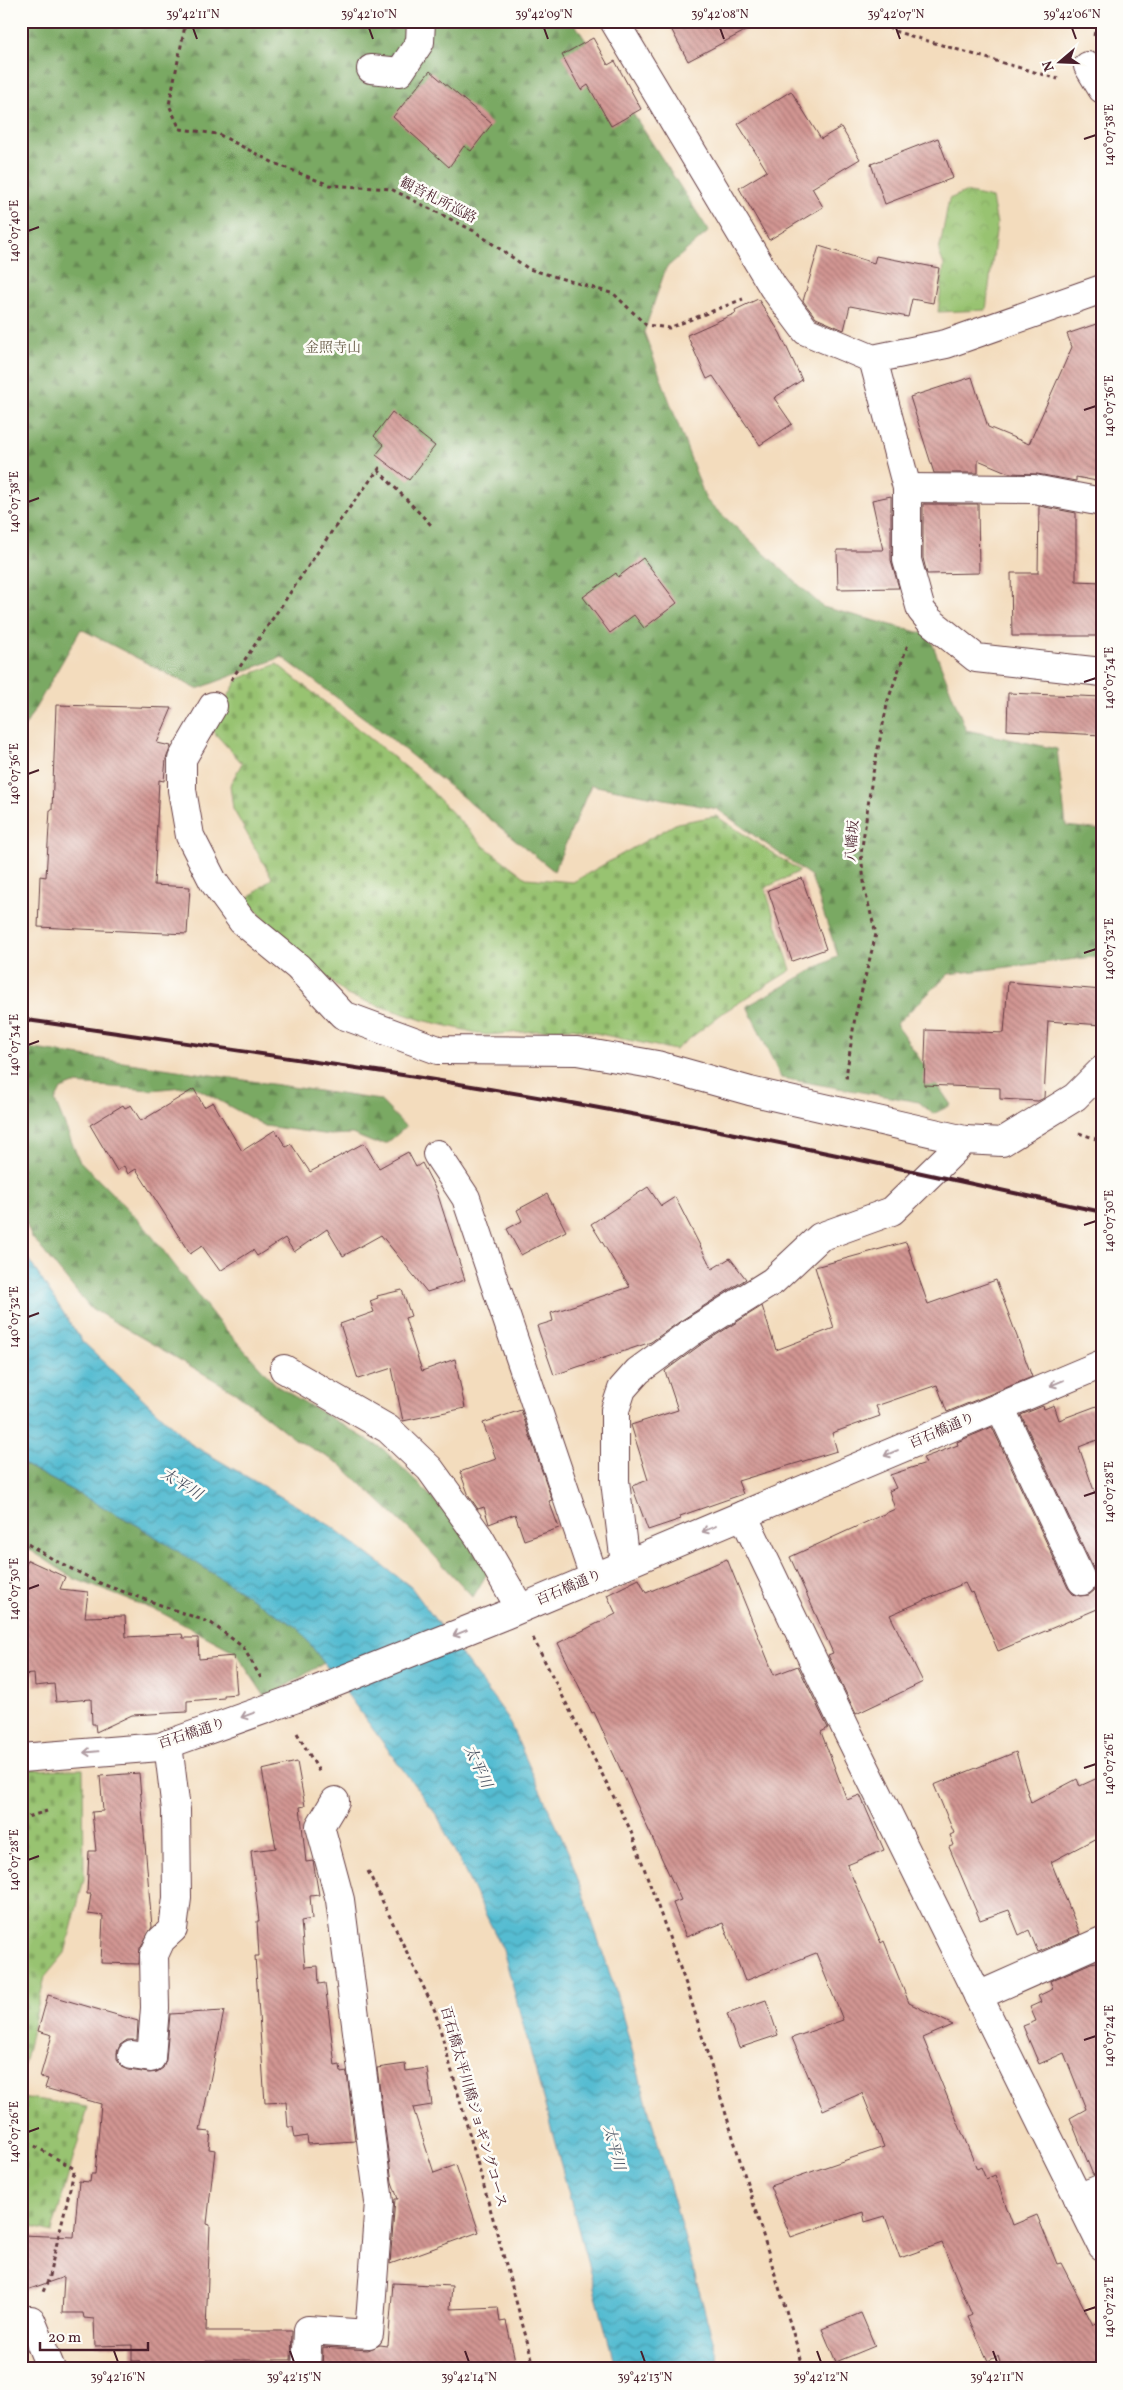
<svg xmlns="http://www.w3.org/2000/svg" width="1123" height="2390" font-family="Vollkorn,'Noto Serif JP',serif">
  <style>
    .forest { fill: url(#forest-firs); stroke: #626447 }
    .cemetery { fill: url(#cemetery-stones); stroke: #71714e }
    .park { fill: url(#park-crowns); stroke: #71714e }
    .water { fill: url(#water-waves); stroke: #4f6e7e }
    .building { fill: url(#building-back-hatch) }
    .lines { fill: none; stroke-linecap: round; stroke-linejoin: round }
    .minor-casing { stroke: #633b41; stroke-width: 30 }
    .path { stroke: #633b41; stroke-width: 3; stroke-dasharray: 4 4; stroke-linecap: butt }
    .minor { stroke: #fff; stroke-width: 28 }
    .rail { stroke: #4a1f2b; stroke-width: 4 }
    .oneway { stroke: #ae9aa0 }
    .ticks { fill: none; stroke: #4a1f2b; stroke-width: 2 }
    .labels { text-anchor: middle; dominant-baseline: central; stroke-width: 5; stroke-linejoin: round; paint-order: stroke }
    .street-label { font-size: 14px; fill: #4a1f2b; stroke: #fdfcf7 }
    .park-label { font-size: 14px; fill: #655844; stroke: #fdfcf7 }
    .water-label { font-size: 15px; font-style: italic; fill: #4e5665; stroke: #fdfcf7 }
    .neatline { fill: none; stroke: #4a1f2b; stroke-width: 2 }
    .ticks-label { font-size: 12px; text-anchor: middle; fill: #4a1f2b }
  </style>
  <defs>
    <pattern id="forest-firs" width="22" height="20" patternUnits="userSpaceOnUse" patternTransform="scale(1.25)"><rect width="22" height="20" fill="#7aa963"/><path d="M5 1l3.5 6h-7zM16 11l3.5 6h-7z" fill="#668952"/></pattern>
    <pattern id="cemetery-stones" width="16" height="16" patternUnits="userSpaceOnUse" patternTransform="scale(1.25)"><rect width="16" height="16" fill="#98c371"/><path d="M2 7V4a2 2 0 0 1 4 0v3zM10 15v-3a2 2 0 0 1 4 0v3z" fill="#84a762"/></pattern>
    <pattern id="park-crowns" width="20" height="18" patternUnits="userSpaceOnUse" patternTransform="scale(1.25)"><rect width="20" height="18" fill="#98c371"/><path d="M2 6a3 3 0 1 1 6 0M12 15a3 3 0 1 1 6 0" fill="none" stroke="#84a762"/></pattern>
    <pattern id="water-waves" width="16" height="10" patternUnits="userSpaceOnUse" patternTransform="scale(1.25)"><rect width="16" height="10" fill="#54bcd1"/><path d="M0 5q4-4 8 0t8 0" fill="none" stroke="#4898aa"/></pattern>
    <pattern id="building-back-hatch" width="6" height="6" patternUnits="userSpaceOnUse" patternTransform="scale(1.25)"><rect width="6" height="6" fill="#d19592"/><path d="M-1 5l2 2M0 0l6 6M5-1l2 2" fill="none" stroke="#ac7977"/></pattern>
  </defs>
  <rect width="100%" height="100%" fill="#fdfcf7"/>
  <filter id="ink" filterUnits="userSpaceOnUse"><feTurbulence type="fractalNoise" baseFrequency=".02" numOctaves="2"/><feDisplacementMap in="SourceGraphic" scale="10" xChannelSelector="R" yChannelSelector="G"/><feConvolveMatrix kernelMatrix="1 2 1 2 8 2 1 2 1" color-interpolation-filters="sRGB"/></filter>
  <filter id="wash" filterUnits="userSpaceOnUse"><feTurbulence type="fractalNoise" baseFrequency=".0096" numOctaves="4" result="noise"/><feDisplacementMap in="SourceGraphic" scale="20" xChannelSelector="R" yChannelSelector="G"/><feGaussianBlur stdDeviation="1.12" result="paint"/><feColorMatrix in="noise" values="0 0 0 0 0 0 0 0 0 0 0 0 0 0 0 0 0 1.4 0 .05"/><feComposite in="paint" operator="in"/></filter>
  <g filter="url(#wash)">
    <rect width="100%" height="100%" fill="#f3dcbd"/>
    <g class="forest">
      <path d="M21,21H573L709,231L666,268L644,332L706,500L823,607L929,635L966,730L1057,749L1066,826L1102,830V956L949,974L896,1024L951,1105L933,1114L919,1102L781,1078L747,1006L838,956L811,876L717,809L591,785L554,871L375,726L282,657L197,689L81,629L21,733Z"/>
      <path d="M21,1047L380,1100L406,1127L387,1143H374L352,1134L330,1135L265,1126L193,1086L151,1090L74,1084L61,1089L55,1101L79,1160L145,1227L217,1320L277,1386L383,1449L422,1487L461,1530L488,1572L473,1597L412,1532L340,1464L295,1439L235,1392L89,1307L31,1236L21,1211Z"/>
      <path d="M21,1463L137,1525L298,1627L324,1663L266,1698L235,1652L160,1612L75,1579L21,1544Z"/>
    </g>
    <g class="cemetery">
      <path d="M277,664L417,776L485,847L526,878L573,882L677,823L716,816L800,871L765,888L791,970L724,1012L675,1050L572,1028L486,1035L422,1020L347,995L290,945L246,900L272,878L233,809L230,785L242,763L210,728L238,679Z"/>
      <path d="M83,1769L84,1879L65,1953L45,1977L21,2076V1770Z"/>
      <path d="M21,2097L88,2107L52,2232L21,2224Z"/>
    </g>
    <path class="park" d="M965,192L992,198L997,224L986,310L938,312L944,265L939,252L949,199Z"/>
    <path class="water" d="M21,1248L82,1341L191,1444L331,1526L411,1587L506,1715L570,1856L615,1989L721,2369H616L503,1950L438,1817L298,1628L137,1525L21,1463Z"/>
    <g id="blocks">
      <g class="building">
        <path d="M667,21H764L688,61Z"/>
        <path d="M593,38L608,65L615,61L641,109L611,126L588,85L581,90L562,55Z"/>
        <path d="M430,71L492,124L471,151L464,146L449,167L393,117Z"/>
        <path d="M791,91L821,139L841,127L860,159L812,188L823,207L769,240L739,188L767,171L738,124Z"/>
        <path d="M938,138L953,178L885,204L871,164Z"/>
        <path d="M819,246L874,263L876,256L939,268L933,303L912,299L908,317L850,306L844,330L816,318L803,301Z"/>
        <path d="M758,299L780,333L802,380L774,398L792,424L760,445L713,376L707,379L687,335L736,313L735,310Z"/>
        <path d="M1102,322V482L1076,477V481L1037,474L1009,473L978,460V473H934L910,397L972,377L988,427L1029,444L1072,347L1067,334Z"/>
        <path d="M392,412L435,446L409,480L376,455L384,445L374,436Z"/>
        <path d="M891,496V560L899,588L838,589L837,550H883L872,500Z"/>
        <path d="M923,504H978L979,573L927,574L923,558Z"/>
        <path d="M1039,506L1076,513V581L1102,582V636H1012L1011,573H1038Z"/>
        <path d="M643,558L677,603L644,628L634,615L610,633L583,597L616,573L618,577Z"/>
        <path d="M1008,693L1102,697V735L1007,730Z"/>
        <path d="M56,705L172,708L157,743L171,746L166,759L164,781L159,780L154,885L190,887L187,934L38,927L40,876L46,877L50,810H52Z"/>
        <path d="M802,878L826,949L792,961L768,890Z"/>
        <path d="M1008,982L1102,990V1025L1048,1021L1044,1098L1038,1101L1000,1099V1088L924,1085L926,1030L1004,1033Z"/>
        <path d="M194,1089L204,1107L213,1102L242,1151L275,1130L286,1147L291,1144L310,1172L364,1143L379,1168L408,1152L416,1167L422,1163L437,1192L465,1280L427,1292L381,1235L343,1256L327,1229L294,1252L285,1238L257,1256L253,1250L220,1271L202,1246L190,1254L136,1169L128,1174L124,1166L117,1171L90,1125L123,1105L125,1108L131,1105L141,1121Z"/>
        <path d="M648,1187L661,1206L675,1197L712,1269L730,1258L746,1279L682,1320L651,1342L554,1375L537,1326L553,1321L551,1313L630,1287L591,1224Z"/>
        <path d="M547,1194L566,1231L521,1255L507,1229L522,1221L517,1210Z"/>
        <path d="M906,1242L928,1304L996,1280L1032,1377L947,1412L937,1385L876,1406L880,1416L832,1433L837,1451L738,1481L743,1494L680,1516L681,1519L648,1530L632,1486L648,1480L631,1425L678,1410L665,1371L699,1346L762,1306L776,1350L834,1328L815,1267Z"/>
        <path d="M402,1290L411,1316L405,1318L422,1371L455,1359L465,1408L403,1421L392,1368L358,1379L340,1324L374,1312L370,1301L378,1298L377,1296Z"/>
        <path d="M1102,1404V1438L1079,1447L1102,1514V1607L998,1651L973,1592L970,1593L965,1583L890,1615L923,1682L856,1714L828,1655L833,1653L790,1557L895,1509L889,1491L896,1488L890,1475L926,1463L923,1458L958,1445L957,1442L992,1427L1068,1588L1073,1594L1080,1596L1089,1595L1095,1590L1097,1583L1096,1574L1021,1415L1043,1406L1044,1409L1054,1405L1059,1420Z"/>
        <path d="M521,1410L552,1500L549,1501L559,1528L524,1540L515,1514L489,1524L484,1507L478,1509L469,1496L460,1472L496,1459L483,1423Z"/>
        <path d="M727,1559L774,1675L798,1666L828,1728L821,1732L847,1800L860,1795L884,1850L847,1865L881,1943L884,1941L909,2003L953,2025L923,2038L977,2169L981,2167L986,2179L995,2175L1013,2225L1037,2215L1057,2264L1061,2263L1093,2325L1102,2322V2369H1002L998,2356L988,2361L968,2317L972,2315L942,2243L900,2258L885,2216L865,2222L863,2212L791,2237L770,2186L884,2147L862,2093L823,2110L792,2038L843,2020L816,1953L745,1981L723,1923L686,1937L673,1903L681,1900L594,1712L592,1713L558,1643L616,1614L607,1595L639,1579L646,1593Z"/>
        <path d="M28,1560L65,1577L60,1589L88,1592L85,1617L125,1616L126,1637L182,1634L183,1638H198L199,1659L234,1656L237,1694L224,1695V1698L187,1701V1712L132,1715L96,1732L95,1724H92L91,1699L56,1702L54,1684L35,1686L34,1674L21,1675V1575Z"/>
        <path d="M1016,1752L1031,1803L1077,1779L1080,1786L1102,1776V1835L1051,1862L1080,1934L1038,1952L1029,1930L1019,1935L1009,1910L980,1920L949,1847L954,1845L950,1835L954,1833L934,1785Z"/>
        <path d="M297,1762L305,1806L300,1807L306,1862L313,1861L319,1895L310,1896L312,1919L301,1921L305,1967L318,1966L319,1984L325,1983L335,2066L340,2065L341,2073L347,2072L355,2141L308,2144L307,2136L295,2138L293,2127H288L286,2102L265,2103L255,1956H259L257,1921H259L251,1851L276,1848L262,1770Z"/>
        <path d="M139,1773L152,1927L140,1948L139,1964L101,1963L103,1916L88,1914L91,1894H87L89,1851H96L92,1812L103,1811L100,1776Z"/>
        <path d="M1102,1961V2173L1093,2175L1070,2118L1086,2109L1064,2053L1039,2064L1023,2026L1036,2021L1030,2007L1041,2002L1038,1996L1053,1989L1050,1981L1091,1963Z"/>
        <path d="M48,1995L138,2021L137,2040H127L120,2045L117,2052V2060L122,2067L129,2070L149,2073L157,2072L163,2068L166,2060L170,2014L224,2011L200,2131L211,2132L209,2149L215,2150L207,2224L210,2225L206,2331H292L291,2360H206V2363L140,2365V2361H132V2345L95,2346L94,2319L84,2318L83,2313H62L64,2277L21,2292V2235L74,2237L79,2181L90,2182L91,2174H95L101,2104L45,2088L48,2079L40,2077L52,2035L38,2031Z"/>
        <path d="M766,2000L778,2035L739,2048L727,2014Z"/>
        <path d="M405,2064L406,2071L427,2068L432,2105L413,2108L434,2173L456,2165L479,2232L390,2264L395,2199H398L392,2182L377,2068Z"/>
        <path d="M393,2283L452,2286L450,2309L498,2307L500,2322L506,2321L517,2369H322L323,2347L368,2350L380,2345L388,2346Z"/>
        <path d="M861,2313L875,2346L836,2362L822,2329Z"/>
      </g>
    </g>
  </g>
  <g filter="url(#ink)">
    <use href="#blocks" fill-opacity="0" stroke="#633b41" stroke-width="1"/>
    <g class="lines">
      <defs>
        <g id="minor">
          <path d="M614,21L773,287L806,331L873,359L946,344L1102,289"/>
          <path d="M1088,66L1102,89"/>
          <path d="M371,69L400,72L420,42L421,21"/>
          <path d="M873,359L907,488V560L921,610L930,621L976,658L1102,672"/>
          <path d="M907,488L1034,489L1102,502"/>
          <path d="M213,706L182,759V790L190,836L213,881L242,921L298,967L343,1015L438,1050L577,1051L657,1065L750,1091L965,1140"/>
          <path d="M437,1154L466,1198L594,1577"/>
          <path d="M284,1369L388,1429L430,1469L479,1537L520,1608"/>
          <path d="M1000,1407L1082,1581"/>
          <path d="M743,1515L849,1735L1102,2246"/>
          <path d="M625,1564L615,1481V1410L622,1389L638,1371L690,1333L773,1281L820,1237L892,1211L965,1140L1002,1142L1075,1097L1102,1070"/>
          <path d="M21,1758L160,1747L294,1699L505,1615L1102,1364"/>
          <path d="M978,1996L1102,1941"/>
          <path d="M132,2055L151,2058L155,2008L154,1955L161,1940L173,1929L177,1898L176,1810L168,1744"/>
          <path d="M1078,2198L1102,2188"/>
          <path d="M21,2321L31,2320L51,2369"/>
          <path d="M306,2369L308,2330L369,2334L379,2202L340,1900L320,1826L335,1801"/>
        </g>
      </defs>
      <use href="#minor" class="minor-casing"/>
      <g class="path">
        <path d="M186,21L169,105L180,129L218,134L274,163L329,185L391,189L474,231L529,269L614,294L646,325L669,328L743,299"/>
        <path d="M882,21L894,31L1058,79"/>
        <path d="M1094,36L1097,21"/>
        <path d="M378,470L432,526"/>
        <path d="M231,680L332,531L381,466"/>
        <path d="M848,1077H846L855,1017L876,934L865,891L861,854L872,778L888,700L908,644"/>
        <path d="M1079,1133L1102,1141"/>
        <path d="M21,1540L56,1561L102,1584L211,1623L243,1647L261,1678"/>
        <path d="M533,1638L630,1829L687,1987L804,2369"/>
        <path d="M297,1733L320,1773"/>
        <path d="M21,1819L47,1811"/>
        <path d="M368,1871L435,2011L535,2369"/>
        <path d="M21,2138L73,2168L74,2172L48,2280L43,2292"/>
      </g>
      <use href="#minor" class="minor"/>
      <path class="rail" d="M21,1019C210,1047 400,1072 588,1106C760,1137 931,1175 1102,1212"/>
    </g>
    <defs><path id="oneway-shaft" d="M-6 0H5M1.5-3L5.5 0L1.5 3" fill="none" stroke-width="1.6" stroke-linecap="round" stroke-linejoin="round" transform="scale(1.25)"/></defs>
    <g class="oneway">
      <use href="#oneway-shaft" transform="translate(1057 1383) rotate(157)"/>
      <use href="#oneway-shaft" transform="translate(891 1453) rotate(157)"/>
      <use href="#oneway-shaft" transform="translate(709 1529) rotate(157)"/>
      <use href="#oneway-shaft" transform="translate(460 1633) rotate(158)"/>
      <use href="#oneway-shaft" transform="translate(248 1715) rotate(160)"/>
      <use href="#oneway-shaft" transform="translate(91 1752) rotate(175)"/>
    </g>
  </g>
  <path class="ticks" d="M193,28L197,39M369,28L373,39M544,28L548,39M720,28L724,39M896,28L900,39M1072,28L1076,39M1084,139L1096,135M28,231L39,227M1084,410L1096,406M28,502L39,498M1084,682L1096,678M28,774L39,770M1084,953L1096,949M28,1045L39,1041M1084,1225L1096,1221M28,1317L39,1313M1084,1496L1096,1492M28,1589L39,1585M1084,1768L1096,1764M28,1860L39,1856M1084,2040L1096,2036M28,2132L39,2128M1084,2311L1096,2307M114,2351L118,2362M290,2351L294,2362M465,2351L469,2362M641,2351L645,2362M817,2351L821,2362M993,2351L997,2362"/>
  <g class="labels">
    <g class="street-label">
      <text transform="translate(438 201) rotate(27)">観音札所巡路</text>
      <text transform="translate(853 841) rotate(-86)">八幡坂</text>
      <text transform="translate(942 1431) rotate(-23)">百石橋通り</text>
      <text transform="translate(569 1588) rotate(-23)">百石橋通り</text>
      <text transform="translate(192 1734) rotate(-18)">百石橋通り</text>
      <text transform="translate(473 2107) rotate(74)">百石橋太平川橋ジョギングコース</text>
    </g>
    <g class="park-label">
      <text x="333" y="348">金照寺山</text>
    </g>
    <g class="water-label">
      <text transform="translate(181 1485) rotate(32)">太平川</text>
      <text transform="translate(477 1767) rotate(65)">太平川</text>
      <text transform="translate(613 2148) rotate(75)">太平川</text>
    </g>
  </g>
  <rect width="1123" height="2390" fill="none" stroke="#fdfcf7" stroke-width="55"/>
  <g transform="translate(1060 62) rotate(251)" stroke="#fdfcf7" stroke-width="4" paint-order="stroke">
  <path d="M0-4L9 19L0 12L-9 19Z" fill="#4a1f2b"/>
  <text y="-8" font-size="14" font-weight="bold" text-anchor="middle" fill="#4a1f2b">N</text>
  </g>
  <path d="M40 2342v8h108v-8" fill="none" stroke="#4a1f2b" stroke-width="2.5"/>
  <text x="48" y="2342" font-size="15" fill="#4a1f2b" stroke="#fdfcf7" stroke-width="4" paint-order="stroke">20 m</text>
  <rect x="28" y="28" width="1068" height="2334" class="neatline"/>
  <g class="ticks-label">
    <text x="193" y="18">39°42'11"N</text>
    <text x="369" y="18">39°42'10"N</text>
    <text x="544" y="18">39°42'09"N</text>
    <text x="720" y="18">39°42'08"N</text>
    <text x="896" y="18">39°42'07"N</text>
    <text x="1072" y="18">39°42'06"N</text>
    <text transform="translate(1109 135) rotate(-90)" y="4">140°07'38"E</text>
    <text transform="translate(14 231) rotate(-90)" y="4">140°07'40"E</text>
    <text transform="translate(1109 406) rotate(-90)" y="4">140°07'36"E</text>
    <text transform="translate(14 502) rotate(-90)" y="4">140°07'38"E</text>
    <text transform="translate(1109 678) rotate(-90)" y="4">140°07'34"E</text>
    <text transform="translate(14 774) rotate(-90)" y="4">140°07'36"E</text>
    <text transform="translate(1109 949) rotate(-90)" y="4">140°07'32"E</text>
    <text transform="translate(14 1045) rotate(-90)" y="4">140°07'34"E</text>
    <text transform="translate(1109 1221) rotate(-90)" y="4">140°07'30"E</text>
    <text transform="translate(14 1317) rotate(-90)" y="4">140°07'32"E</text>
    <text transform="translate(1109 1492) rotate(-90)" y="4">140°07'28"E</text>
    <text transform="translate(14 1589) rotate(-90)" y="4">140°07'30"E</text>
    <text transform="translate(1109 1764) rotate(-90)" y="4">140°07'26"E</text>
    <text transform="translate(14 1860) rotate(-90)" y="4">140°07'28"E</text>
    <text transform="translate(1109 2036) rotate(-90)" y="4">140°07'24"E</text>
    <text transform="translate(14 2132) rotate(-90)" y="4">140°07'26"E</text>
    <text transform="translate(1109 2307) rotate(-90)" y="4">140°07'22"E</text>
    <text x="118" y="2381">39°42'16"N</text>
    <text x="294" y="2381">39°42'15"N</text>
    <text x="469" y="2381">39°42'14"N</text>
    <text x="645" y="2381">39°42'13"N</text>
    <text x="821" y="2381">39°42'12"N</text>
    <text x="997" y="2381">39°42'11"N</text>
  </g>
</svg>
